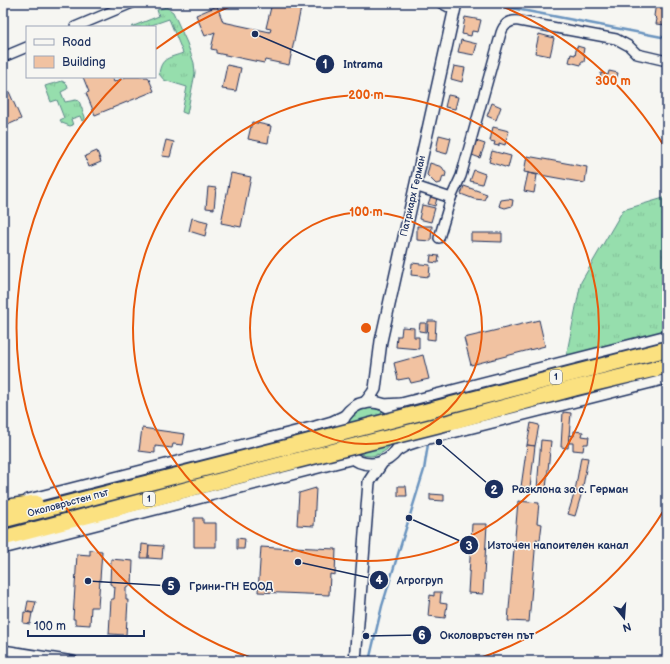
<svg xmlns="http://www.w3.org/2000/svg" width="670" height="664" font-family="'Balsamiq Sans',sans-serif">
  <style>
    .grass { fill: url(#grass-tufts); stroke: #588686 }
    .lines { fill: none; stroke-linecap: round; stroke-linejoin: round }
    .stream { stroke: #6b94bf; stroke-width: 2.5 }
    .building { fill: #f1c2a1; stroke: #1b2f5e }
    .minor-casing { stroke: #1b2f5e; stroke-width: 12 }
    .tertiary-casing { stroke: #1b2f5e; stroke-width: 14 }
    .trunk-casing { stroke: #1b2f5e; stroke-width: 18 }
    .minor { stroke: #f6f6f2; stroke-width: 9 }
    .tertiary { stroke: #f6f6f2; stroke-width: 11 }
    .trunk { stroke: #fbe180; stroke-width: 15 }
    .trunk-bridge-casing { stroke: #1b2f5e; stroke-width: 18; stroke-linecap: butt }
    .trunk-bridge { stroke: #fbe180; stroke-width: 15 }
    .ring { fill: none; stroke: #e8590c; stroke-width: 2 }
    .labels { text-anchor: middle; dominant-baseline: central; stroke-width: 3; stroke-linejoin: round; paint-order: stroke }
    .shield { fill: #f6f6f2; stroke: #5d6b8a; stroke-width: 1 }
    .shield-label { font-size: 9px; font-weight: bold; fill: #1b2f5e }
    .street-label { font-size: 10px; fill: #1b2f5e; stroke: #f6f6f2 }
    .centre { fill: #e8590c; stroke: #f6f6f2; stroke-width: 2 }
    .ring-label { font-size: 12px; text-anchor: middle; font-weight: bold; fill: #e8590c; stroke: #f6f6f2; stroke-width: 3; stroke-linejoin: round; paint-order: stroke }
    .leader { fill: none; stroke: #1b2f5e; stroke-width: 1.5 }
    .callout-dot { fill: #1b2f5e; stroke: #f6f6f2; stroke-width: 1.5 }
    .mark-label { font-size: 12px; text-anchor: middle; font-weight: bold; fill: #fff }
    .callout-label { font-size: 11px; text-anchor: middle; font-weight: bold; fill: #1b2f5e; stroke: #f6f6f2; stroke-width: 3; stroke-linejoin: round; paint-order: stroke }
  </style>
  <defs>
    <pattern id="grass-tufts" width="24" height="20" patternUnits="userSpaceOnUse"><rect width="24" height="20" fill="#96dead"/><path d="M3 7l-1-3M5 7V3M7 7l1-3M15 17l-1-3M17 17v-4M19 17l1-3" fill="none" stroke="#81bf97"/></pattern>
  </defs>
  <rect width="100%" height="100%" fill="#f6f6f2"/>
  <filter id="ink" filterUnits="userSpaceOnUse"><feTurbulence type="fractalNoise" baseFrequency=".025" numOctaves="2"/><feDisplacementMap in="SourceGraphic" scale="8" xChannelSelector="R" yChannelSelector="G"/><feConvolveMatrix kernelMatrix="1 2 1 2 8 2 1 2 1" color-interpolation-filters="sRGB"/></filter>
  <g filter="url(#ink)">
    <g class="grass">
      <path d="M166,7L173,12L187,43L194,63L195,73L187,114L182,112L187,87L164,80L159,74C161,57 170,58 183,53L169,19L146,27H131L159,16L157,10Z"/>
      <path d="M62,81L67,84L68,87L67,89L61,92L65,102L76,100L79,101L85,117V120L82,121L80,116L71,119L73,125L70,126L62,123L60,120L64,118L57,100L51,102L45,86C50,84 57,83 62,81Z"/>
      <path d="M667,197V330L566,357L581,282L623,210Z"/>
      <circle cx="370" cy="432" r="24"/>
    </g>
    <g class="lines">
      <g class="stream">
        <path d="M506,7L667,38"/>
        <path d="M369,661L382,606L424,470L428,444"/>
      </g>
    </g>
    <g class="building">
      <path d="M272,3H302L289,65L265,60L264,63L216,53V50L211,49L215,32L205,36L196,15L217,6L223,22L270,32L271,29L266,28Z"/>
      <path d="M656,3L667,5L666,25L656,24L657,19L654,16Z"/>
      <path d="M465,17L481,20L478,32L472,31L471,36L462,34Z"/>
      <path d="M539,34L554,38L550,56L535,53Z"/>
      <path d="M461,40L477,44L474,55L458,52Z"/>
      <path d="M577,46L584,48L583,54L585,55L584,62H581V65L569,62L571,54L575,55Z"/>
      <path d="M227,65L241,68L236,91L222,89Z"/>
      <path d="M454,66L465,68L462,82L451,79Z"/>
      <path d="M609,71L618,73L615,84L600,81L601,73L608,75Z"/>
      <path d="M83,77H112L114,82L126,77H148L154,91L95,115L86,93L89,92Z"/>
      <path d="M3,78L21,119L3,127Z"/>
      <path d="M448,95L458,97L455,109L445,107Z"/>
      <path d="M492,103L501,107L496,120L487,116Z"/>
      <path d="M252,122L271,126L268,143L248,139Z"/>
      <path d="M493,127L509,131L505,145L499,143V146L494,145L495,142L490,141Z"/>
      <path d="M439,135L451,138L447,154L436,151Z"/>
      <path d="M166,140L174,142L170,157L162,156Z"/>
      <path d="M476,141L485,144L480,158L472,155Z"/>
      <path d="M97,151L101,162L89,167L85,156Z"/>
      <path d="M492,151L511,156L508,168L489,162Z"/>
      <path d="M527,156L587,167L585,183L524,172Z"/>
      <path d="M430,163L442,167L446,173L445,177L443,176L441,183L436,184L427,175Z"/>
      <path d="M474,170L485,174L482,184L470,181Z"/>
      <path d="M231,173L251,177L241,227L221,223Z"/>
      <path d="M528,173L537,175L534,193L524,191Z"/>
      <path d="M464,186L487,194L484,200L474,199L461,194Z"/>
      <path d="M208,187L216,188L214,209L206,208Z"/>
      <path d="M431,196L437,198L435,206L428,204Z"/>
      <path d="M508,199L513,200L512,206L505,208L499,206L501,200Z"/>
      <path d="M422,205L435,208L431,222L419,219Z"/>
      <path d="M192,218L208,222L205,236L189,231Z"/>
      <path d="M417,226H432L431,241L417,240Z"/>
      <path d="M471,233H502V242L471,241Z"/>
      <path d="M431,255L439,256L438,263L430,262Z"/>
      <path d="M412,263L430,265L429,277L411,275Z"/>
      <path d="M539,320L545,346L471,365L464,338Z"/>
      <path d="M428,321H436L435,340L427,339Z"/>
      <path d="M420,323H426V332L419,331Z"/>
      <path d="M402,327L414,328V337H419V349L396,347L397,336H401Z"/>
      <path d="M423,355L429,379L411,383L409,378L398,380L394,363Z"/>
      <path d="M563,412L571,413L568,448L561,447Z"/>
      <path d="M531,423L539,425L535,446L527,445Z"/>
      <path d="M142,428L185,434L183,445L173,444L172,448L155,446V453L139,451Z"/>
      <path d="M574,431L583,432L582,436L589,437L588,444H584L583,451L573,450V443H569V435L574,436Z"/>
      <path d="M541,440L551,441L546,489L537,488Z"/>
      <path d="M527,445L535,446L530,488L521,487Z"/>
      <path d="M581,457L588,458L582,492L575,491Z"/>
      <path d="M398,486H406L407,496H398Z"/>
      <path d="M316,488L314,526L297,525L299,493Z"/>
      <path d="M575,491L582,492L575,516L568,514Z"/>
      <path d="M430,494L444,495V501L430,500Z"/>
      <path d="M518,501L539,503L537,523L542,524L540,540L536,539L529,622L508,621Z"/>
      <path d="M194,518H203V523H216V547H194Z"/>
      <path d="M472,524H487L483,594L468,593Z"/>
      <path d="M237,538L245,539L244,549H237Z"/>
      <path d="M142,544L149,545L148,558H141Z"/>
      <path d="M149,545L163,546L162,559L148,558Z"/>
      <path d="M261,547L292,549V547L336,549L335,575L330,574L329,595L258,592Z"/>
      <path d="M90,550L102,551L98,607H91L90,625L75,624V619H73L77,554L90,555Z"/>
      <path d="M111,559L133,561L132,585L126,587V600H128L126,635L109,634L111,599H114L115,587L110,584Z"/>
      <path d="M434,592H441L440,603L447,604L445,618L428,616L430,595L434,596Z"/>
      <path d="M28,601L36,602L33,613L26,611Z"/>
      <path d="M24,612L32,613L30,624L23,623Z"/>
    </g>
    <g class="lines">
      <defs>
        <g id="minor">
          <path d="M441,3L454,10"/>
          <path d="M75,27L132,3"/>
          <path d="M3,57L27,47"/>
          <path d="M415,186L451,198L461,176L501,33C504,24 510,20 519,21L616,39L629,46L637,54L667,61"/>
          <path d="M439,238L451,198"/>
          <path d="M383,404L401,403L667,335"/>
          <path d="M394,453L406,446L421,441L667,379"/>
          <path d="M28,499L315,426L332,421L345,415"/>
          <path d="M3,549L354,459"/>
          <path d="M3,650L73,661"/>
        </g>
        <g id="tertiary">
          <circle cx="371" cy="433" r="31"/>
          <path d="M365,403L372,394L375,389L381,341L456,3"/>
          <path d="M355,661L369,482L383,461"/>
        </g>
        <g id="trunk">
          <path d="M446,406L667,349"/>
          <path d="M450,422L575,388L667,366"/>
          <path d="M3,508L35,503"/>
          <path d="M3,520L292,446"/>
          <path d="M3,538L295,461"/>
        </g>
      </defs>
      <use href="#minor" class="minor-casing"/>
      <use href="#tertiary" class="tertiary-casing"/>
      <use href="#trunk" class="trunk-casing"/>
      <use href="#minor" class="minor"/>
      <use href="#tertiary" class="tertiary"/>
      <use href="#trunk" class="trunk"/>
      <defs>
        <g id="trunk-bridge">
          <path d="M292,446L446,406"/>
          <path d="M295,461L450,422"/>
        </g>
      </defs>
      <use href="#trunk-bridge" class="trunk-bridge-casing"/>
      <use href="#trunk-bridge" class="trunk-bridge"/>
    </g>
  </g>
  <g class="ring">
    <circle cx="366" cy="328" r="116"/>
    <circle cx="366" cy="328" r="233"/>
    <path d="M667 505A349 349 0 0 1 471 661M261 661A349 349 0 0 1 121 79M156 49A349 349 0 0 1 238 3M494 3A349 349 0 0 1 667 151"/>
  </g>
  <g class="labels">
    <g class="shield">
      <rect x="550" y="370" width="12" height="14" rx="3"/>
      <rect x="143" y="492" width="12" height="14" rx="3"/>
    </g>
    <g class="shield-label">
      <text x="556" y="377">1</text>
      <text x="149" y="499">1</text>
    </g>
    <g class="street-label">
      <text transform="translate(413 196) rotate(-77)">Патриарх Герман</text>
      <text transform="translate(68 503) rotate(-15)">Околовръстен път</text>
    </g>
  </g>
  <circle cx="366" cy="328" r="6" class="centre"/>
  <g class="ring-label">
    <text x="613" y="85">300 m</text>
    <text x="366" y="99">200 m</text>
    <text x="366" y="216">100 m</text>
  </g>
  <path class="leader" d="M255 34L325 64M439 442L494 489M409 518L469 545M298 562L379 580M88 581L171 586M366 636L422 635"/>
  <g class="callout-dot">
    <circle cx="255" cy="34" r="4"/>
    <circle cx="439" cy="442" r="4"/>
    <circle cx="409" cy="518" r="4"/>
    <circle cx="298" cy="562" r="4"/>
    <circle cx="88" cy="581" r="4"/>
    <circle cx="366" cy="636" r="4"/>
    <circle cx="325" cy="64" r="10"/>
    <circle cx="494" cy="489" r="10"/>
    <circle cx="469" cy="545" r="10"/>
    <circle cx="379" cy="580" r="10"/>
    <circle cx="171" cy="586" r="10"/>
    <circle cx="422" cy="635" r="10"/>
  </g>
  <g class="mark-label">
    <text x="325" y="68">1</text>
    <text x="494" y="494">2</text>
    <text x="469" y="550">3</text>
    <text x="379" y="584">4</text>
    <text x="171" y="590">5</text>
    <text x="422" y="639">6</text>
  </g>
  <g class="callout-label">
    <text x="363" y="68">Intrama</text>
    <text x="570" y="493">Разклона за с. Герман</text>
    <text x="558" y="549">Източен напоителен канал</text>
    <text x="420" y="584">Агрогруп</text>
    <text x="231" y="590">Грини-ГН ЕООД</text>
    <text x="487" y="639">Околовръстен път</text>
  </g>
  <rect width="670" height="664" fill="none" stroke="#f6f6f2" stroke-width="16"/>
  <rect x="8" y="8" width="654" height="648" fill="none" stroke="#1b2f5e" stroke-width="1.5" filter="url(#ink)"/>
  <rect x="26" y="26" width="130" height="52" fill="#f6f6f2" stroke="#9ea6b7"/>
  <rect x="34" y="39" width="20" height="6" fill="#f6f6f2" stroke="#9ea6b7"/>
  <text x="62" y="46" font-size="12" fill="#1b2f5e">Road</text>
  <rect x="34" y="56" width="20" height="12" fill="#f1c2a1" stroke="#9ea6b7"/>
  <text x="62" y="66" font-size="12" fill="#1b2f5e">Building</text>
  <g transform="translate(624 618) rotate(163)" stroke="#f6f6f2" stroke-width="3" paint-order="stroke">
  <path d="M0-3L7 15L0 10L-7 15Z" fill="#1b2f5e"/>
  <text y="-6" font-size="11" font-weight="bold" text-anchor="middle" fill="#1b2f5e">N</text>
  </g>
  <path d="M28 630v6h116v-6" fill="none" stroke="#1b2f5e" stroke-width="2"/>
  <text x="34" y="630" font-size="12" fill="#1b2f5e" stroke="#f6f6f2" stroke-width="3" paint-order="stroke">100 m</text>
</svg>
